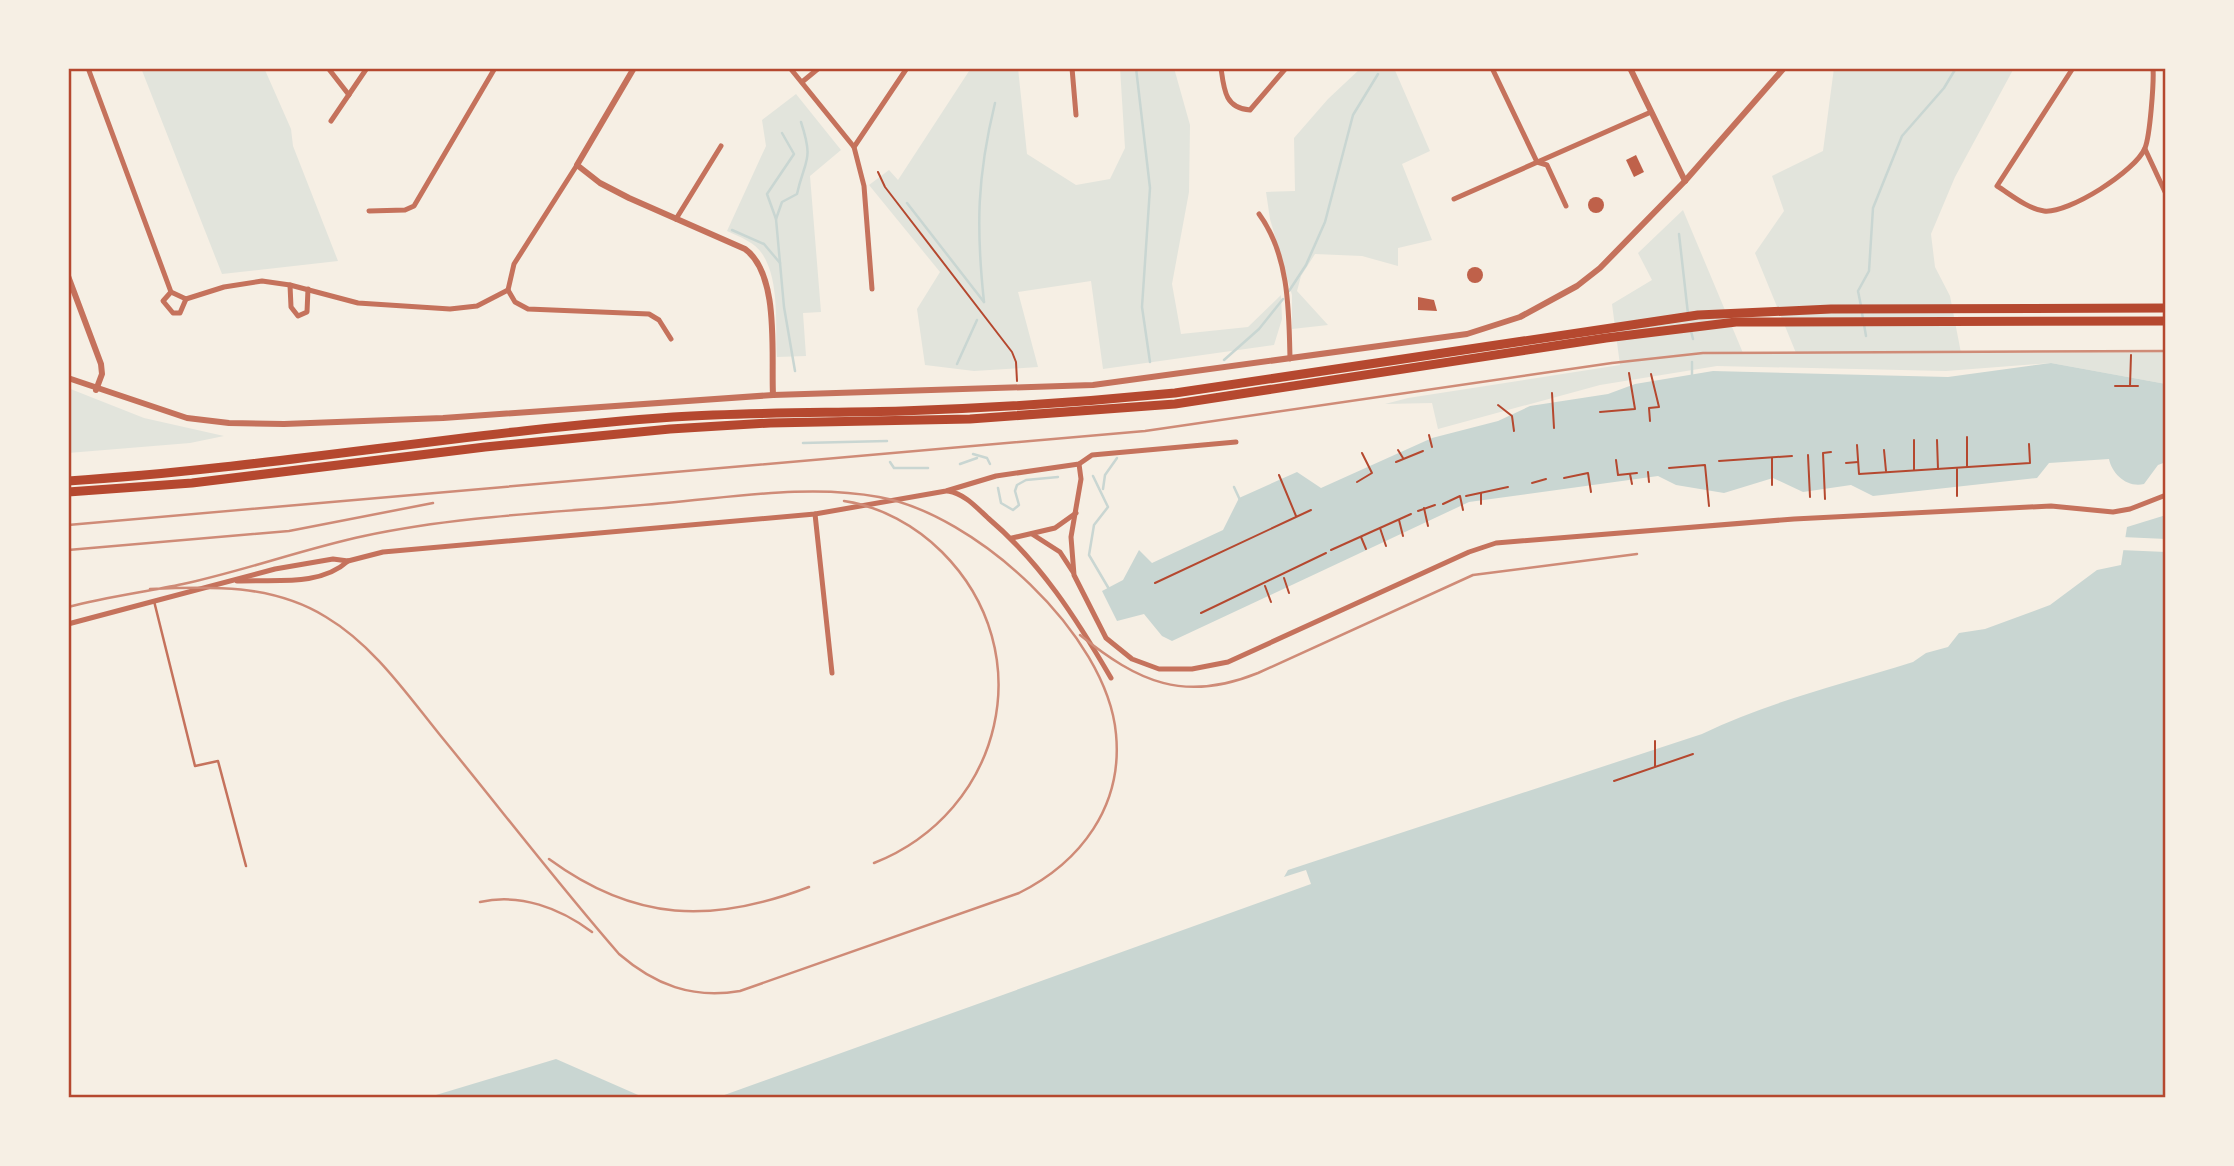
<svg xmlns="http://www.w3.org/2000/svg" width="2234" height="1166" font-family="'PT Sans',sans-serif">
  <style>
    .green { fill: #e2e4dc }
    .water { fill: #c9d6d2 }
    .pier { fill: #f6efe4 }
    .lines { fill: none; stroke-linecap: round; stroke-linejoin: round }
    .stream { stroke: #c9d6d2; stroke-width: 2.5 }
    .building { fill: #bf614a }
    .path { stroke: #b5482f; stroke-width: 2 }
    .service { stroke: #c5725c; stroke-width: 2.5 }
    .minor { stroke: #c5725c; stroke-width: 5 }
    .tertiary { stroke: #c5725c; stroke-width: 6 }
    .motorway { stroke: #b5482f; stroke-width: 9 }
    .rail { stroke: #cf8b77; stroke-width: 2.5 }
    .neatline { fill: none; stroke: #b5482f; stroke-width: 2.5 }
  </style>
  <rect width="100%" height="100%" fill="#f6efe4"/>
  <g class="green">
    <path d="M141,68L265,70L291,129L293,146L338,261L222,274Z"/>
    <path d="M971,68H1018L1027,154L1076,185L1110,179L1125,148L1120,68H1174L1190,125L1189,192L1172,284L1181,334L1248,327L1281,295L1282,319L1274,345L1103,369L1091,281L1018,292L1038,367L974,371L925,365L917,309L940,272L869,185L889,170L898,180Z"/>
    <path d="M1361,68H1394L1430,151L1402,164L1432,240L1398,248V266L1362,256L1315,254L1301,276L1297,291L1328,325L1292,329V295L1270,219L1266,192L1295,191L1294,138L1328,99Z"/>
    <path d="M1834,68H2014L1955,177L1931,234L1935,267L1950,296L1961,353L2166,352V384L2051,363L1946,371L1717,366L1600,385L1438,429L1432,403L1385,404L1408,398L1620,365L1612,304L1652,280L1638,253L1683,210L1743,353H1796L1755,253L1784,211L1772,176L1823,151Z"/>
    <path d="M796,94L841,150L810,176L821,312L803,313L806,356L777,357C775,327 780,282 763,255C755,242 740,237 727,231L766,146L762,120Z"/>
    <path d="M68,388L144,418L224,436L190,443L68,453Z"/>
  </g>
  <g class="water">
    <path d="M2051,363L2166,384V462L2158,465L2144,484C2127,488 2112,474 2109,459L2049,463L2037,478L1873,496L1851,485L1803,492L1773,478L1724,493L1676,485L1658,476L1469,502L1172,641L1162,636L1144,614L1117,621L1102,591L1123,580L1139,550L1152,563L1223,530L1239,498L1297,472L1321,488L1432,438L1498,421L1530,406L1608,394L1635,384L1713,371L1948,377Z"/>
    <path d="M2166,515V1098H716L1311,884L1306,870L1284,877L1288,870L1702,734C1768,702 1842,684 1913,662L1926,653L1948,647L1959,633L1985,629L2050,605L2097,570L2121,565L2127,527Z"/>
    <path d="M556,1059L645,1098H426Z"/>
  </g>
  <path class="pier" d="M2122,537L2166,539V552L2120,550Z"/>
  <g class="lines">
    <g class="stream">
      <path d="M1136,68L1150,188L1142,307L1150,362"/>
      <path d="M810,70L813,68"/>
      <path d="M782,133L794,154L767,194L776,219L784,307L795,371"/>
      <path d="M907,203L984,302"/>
      <path d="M776,219L782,202L797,194C805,158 814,162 801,122"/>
      <path d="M732,230L764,244L780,263"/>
      <path d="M1679,234L1688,314"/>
      <path d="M1289,291L1306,265L1325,222L1353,115L1378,74"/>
      <path d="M984,302C976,227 977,177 995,103"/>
      <path d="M1861,306L1858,291L1869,271L1873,208L1902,136L1944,88L1956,68"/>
      <path d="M1862,313L1866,336"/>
      <path d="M1691,331L1693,339"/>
      <path d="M1224,360L1259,329L1283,299"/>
      <path d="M1692,362V377"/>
      <path d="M957,364L977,320"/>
      <path d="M803,443L887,441"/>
      <path d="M973,454L987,458L990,464"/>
      <path d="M890,462L894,468H928"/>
      <path d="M960,464L977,458"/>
      <path d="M1093,476L1108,507L1094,525L1089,555L1109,589"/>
      <path d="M1234,487L1240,500"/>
      <path d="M998,488L1001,503L1013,510L1019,505L1015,491L1017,485L1026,480L1058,477"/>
      <path d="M1103,489L1105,475L1117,458"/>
    </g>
  </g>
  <g class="building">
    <path d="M1636,155L1644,172L1634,177L1626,160Z"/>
    <circle cx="1596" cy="205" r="8"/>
    <circle cx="1475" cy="275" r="8"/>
    <path d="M1418,297L1434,300L1437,311L1418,310Z"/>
  </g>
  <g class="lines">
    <g class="path">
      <path d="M878,172L885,187L1012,352L1016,362L1017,381"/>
      <path d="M2115,386H2138"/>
      <path d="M2130,386L2131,355"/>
      <path d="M1552,393L1554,428"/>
      <path d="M1498,405L1512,416L1514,431"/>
      <path d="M1600,412L1635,409L1629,373"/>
      <path d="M1650,421L1649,408L1659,407L1651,374"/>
      <path d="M1429,435L1432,447"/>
      <path d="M1967,437V466"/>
      <path d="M1914,440V470"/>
      <path d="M1937,440L1938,469"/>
      <path d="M1857,445L1859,474L2030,463L2029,444"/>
      <path d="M1398,450L1403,458"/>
      <path d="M1884,450L1886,471"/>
      <path d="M1808,455L1810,497"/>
      <path d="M1772,458V485"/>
      <path d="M1616,460L1618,475L1637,473"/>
      <path d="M1719,461L1792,456"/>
      <path d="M1396,462L1423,451"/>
      <path d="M1846,463L1858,462"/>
      <path d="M1669,468L1705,465L1709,506"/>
      <path d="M1648,472L1649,482"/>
      <path d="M1630,474L1632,484"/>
      <path d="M1279,475L1296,516"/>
      <path d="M1564,478L1588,473L1591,492"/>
      <path d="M1357,482L1372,473L1362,453"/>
      <path d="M1532,483L1546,479"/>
      <path d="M1481,493V504"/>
      <path d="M1466,496L1508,487"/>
      <path d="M1957,496V469"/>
      <path d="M1825,499L1823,453L1831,452"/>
      <path d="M1443,504L1460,496L1463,510"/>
      <path d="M1424,508L1428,526"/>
      <path d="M1418,511L1435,505"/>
      <path d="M1399,520L1403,536"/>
      <path d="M1380,528L1386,546"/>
      <path d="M1361,537L1366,549"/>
      <path d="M1331,550L1411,514"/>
      <path d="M1284,578L1289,593"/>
      <path d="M1155,583L1311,510"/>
      <path d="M1265,586L1271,602"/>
      <path d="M1201,613L1326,553"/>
      <path d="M1655,741V766"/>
      <path d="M1614,781L1693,754"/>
    </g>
    <path class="service" d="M154,601L195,766L218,761L246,866"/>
    <g class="minor">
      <path d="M88,68L171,292L186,299L224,287L262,281L290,285L358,303L450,309L477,306L508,290L515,302L528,309L649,314L659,320L671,339"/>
      <path d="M328,68L349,95"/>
      <path d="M790,68L854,147L864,186L872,289"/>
      <path d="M1072,68L1076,115"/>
      <path d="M1221,68C1224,90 1225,108 1250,110L1286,68"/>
      <path d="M1492,68L1537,162L1547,165L1566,206"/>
      <path d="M2073,68L1997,186C2010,194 2028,209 2044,211C2068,214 2136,171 2145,148C2150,136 2154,82 2153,68"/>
      <path d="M802,82L819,68"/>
      <path d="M331,121L367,68"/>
      <path d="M854,147L907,68"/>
      <path d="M2145,149L2166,194"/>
      <path d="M1454,199L1651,112"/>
      <path d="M369,211L405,210L414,206L495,68"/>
      <path d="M1259,214C1289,255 1289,310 1290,359"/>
      <path d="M676,219L721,146"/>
      <path d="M290,285L291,307L298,316L307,312L308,289"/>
      <path d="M508,290L514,264L577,165"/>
      <path d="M171,292L163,301L173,313H180L186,299"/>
      <path d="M1079,464L1081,479L1071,537L1074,575L1106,638L1132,659L1159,669H1192L1228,662L1469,552L1496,543L1794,519L2051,506L2113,512L2130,509L2166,495"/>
      <path d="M948,491C965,494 976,507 988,518C1041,563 1076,618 1111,678"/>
      <path d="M815,514L832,673"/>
      <path d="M1032,534L1060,552L1073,572"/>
      <path d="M1012,538L1055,528L1076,513"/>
      <path d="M237,581C273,579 320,587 348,561"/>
      <path d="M68,624L275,569L333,559L348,561L383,552L815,514L946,491L996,476L1079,464L1092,455L1236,442"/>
    </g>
    <g class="tertiary">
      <path d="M634,68L577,165L600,183L629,198L745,249C780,274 771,355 773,395"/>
      <path d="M1630,68L1685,181"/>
      <path d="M68,276L101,364L102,374L96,390"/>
      <path d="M68,378L187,418L229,423L284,424L443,418L773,395L1093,385L1467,334L1520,317L1577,286L1600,268L1685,181L1784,68"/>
    </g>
    <g class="motorway">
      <path d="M68,481C271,468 471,431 673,417C750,412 826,413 902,411C993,408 1084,402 1175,393L1698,315L1831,309L2166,308"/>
      <path d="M68,492L192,483L485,447L670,429L770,423L970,419L1175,404L1606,338L1736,322L2166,321"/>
    </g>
    <g class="rail">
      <path d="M844,501C880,506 916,526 942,552C1042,652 1003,812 874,863"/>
      <path d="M68,525L1145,431L1612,363L1703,353L2166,351"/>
      <path d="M68,550L289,531L433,503"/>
      <path d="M68,607C106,597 145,592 183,584C244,571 303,549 364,536C462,515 566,512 666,503C735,497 811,484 879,497C975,514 1107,634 1116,734C1123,806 1081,862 1019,893L740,991C692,999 655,985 619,954C557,883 500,808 440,735C406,693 373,645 326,617C273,584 210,586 150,589"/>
      <path d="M1080,635C1138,682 1184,703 1258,673L1473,575L1637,554"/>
      <path d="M549,859C635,922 712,924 809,887"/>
      <path d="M480,902C520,893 560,908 592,932"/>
    </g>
  </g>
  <rect width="2234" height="1166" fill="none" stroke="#f6efe4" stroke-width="140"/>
  <rect x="70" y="70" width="2094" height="1026" class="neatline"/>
</svg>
